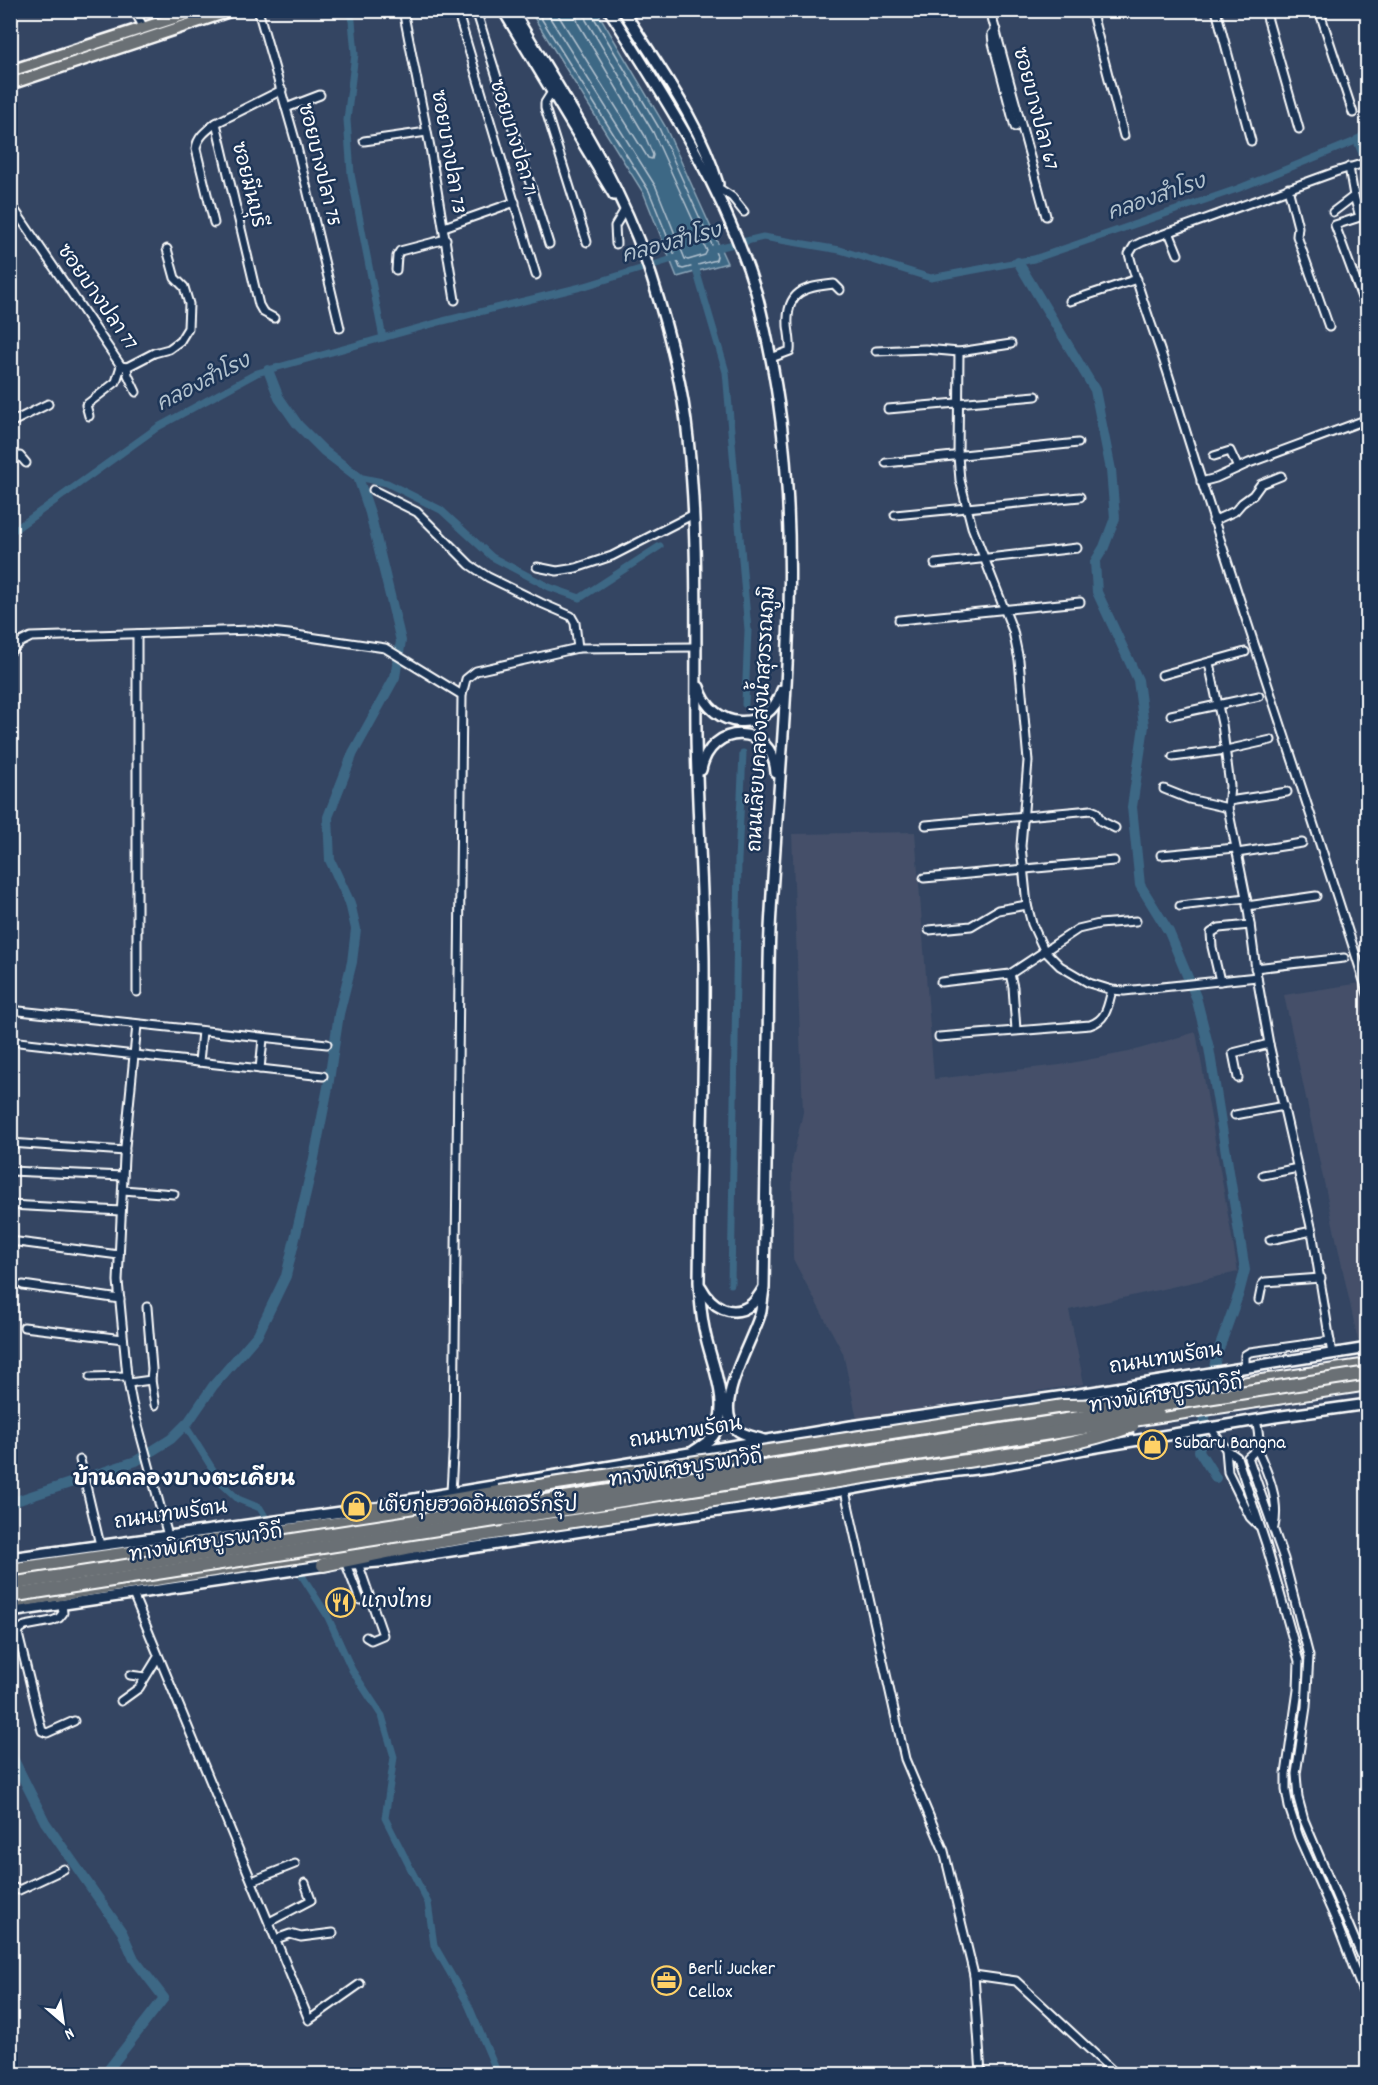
<svg xmlns="http://www.w3.org/2000/svg" width="1378" height="2085" font-family="Dekko,'Playpen Sans Thai',sans-serif">
  <style>
    .built { fill: #445069 }
    .water { fill: #3e6785; stroke: #8ba4b6; stroke-width: 1.5 }
    .lines { fill: none; stroke-linecap: round; stroke-linejoin: round }
    .shore { stroke: #b2c2ce; stroke-width: 1.5 }
    .canal { stroke: #3e6785; stroke-width: 7 }
    .river { stroke: #3e6785; stroke-width: 10 }
    .minor-casing { stroke: #fff; stroke-width: 11 }
    .secondary-casing { stroke: #fff; stroke-width: 14 }
    .primary-casing { stroke: #fff; stroke-width: 15 }
    .trunk-casing { stroke: #fff; stroke-width: 16 }
    .motorway-casing { stroke: #fff; stroke-width: 16 }
    .minor { stroke: #1d3557; stroke-width: 7 }
    .secondary { stroke: #1d3557; stroke-width: 9 }
    .primary { stroke: #6a7074; stroke-width: 10 }
    .trunk { stroke: #6a7074; stroke-width: 12 }
    .motorway { stroke: #6a7074; stroke-width: 12 }
    .motorway-bridge-casing { stroke: #fff; stroke-width: 16; stroke-linecap: butt }
    .motorway-bridge { stroke: #6a7074; stroke-width: 12 }
    .labels { text-anchor: middle; dominant-baseline: central; stroke-width: 5; stroke-linejoin: round; paint-order: stroke }
    .street-label { font-size: 20px; fill: #fff; stroke: #1d3557 }
    .poi-label { font-size: 20px; fill: #fff; stroke: #1d3557; text-anchor: start }
    .water-label { font-size: 21px; font-style: italic; fill: #b2c2ce; stroke: #1d3557 }
    .quarter-label { font-size: 22px; font-weight: bold; fill: #fff; stroke: #1d3557 }
  </style>
  <rect width="100%" height="100%" fill="#344562"/>
  <filter id="ink" filterUnits="userSpaceOnUse"><feTurbulence type="fractalNoise" baseFrequency=".0167" numOctaves="2"/><feDisplacementMap in="SourceGraphic" scale="12" xChannelSelector="R" yChannelSelector="G"/><feConvolveMatrix kernelMatrix="1 2 1 2 8 2 1 2 1" color-interpolation-filters="sRGB"/></filter>
  <g filter="url(#ink)">
    <g class="built">
      <path d="M915,832L934,1079L1060,1065L1129,1052L1196,1032L1238,1272L1069,1310L1084,1384L857,1419L843,1353L793,1259L792,1162L803,1112L792,834Z"/>
      <path d="M1361,983L1367,1002V1340L1358,1341L1284,995Z"/>
    </g>
    <path class="water" d="M530,11H597L665,126L727,263L677,277L644,194Z"/>
    <g class="lines">
      <g class="shore">
        <path d="M536,10L649,191L680,268L683,269L716,260L717,256L659,128L593,16L592,10"/>
        <path d="M545,10L656,187L685,259L688,260L705,255L707,251L653,132L586,20L584,10"/>
        <path d="M555,10L648,158L652,159L653,155L645,136L578,23L575,10"/>
      </g>
      <g class="canal">
        <path d="M351,10L355,54L347,120L351,174L383,338"/>
        <path d="M713,249L763,237L840,250L931,278L1034,259L1237,189L1358,140L1368,129"/>
        <path d="M694,263L726,372L748,630L745,704"/>
        <path d="M358,477L387,483L441,510L492,557L549,587L580,598L660,546"/>
        <path d="M10,533L158,427L257,373L443,321L585,286L679,257"/>
        <path d="M731,1284L738,860L743,753"/>
        <path d="M185,1425L222,1484L238,1499L260,1508L276,1535"/>
        <path d="M290,1557L327,1615L352,1670L382,1716L394,1757L385,1818L428,1903L434,1945L468,2004L498,2074"/>
      </g>
      <g class="river">
        <path d="M1358,140L1368,164"/>
        <path d="M1018,262L1095,390L1111,470L1115,518L1104,547L1095,562L1097,592L1138,680L1144,726L1132,807L1140,885L1169,932L1196,997L1209,1048L1245,1270L1239,1293L1216,1357L1199,1451L1216,1478"/>
        <path d="M10,1503L136,1461L171,1439L189,1421L213,1386L258,1334L286,1276L313,1163L328,1087L339,1014L352,962L356,929L350,903L330,860L328,817L353,753L395,677L401,641L370,513L358,477L324,451L298,425L279,398L268,370"/>
        <path d="M10,1752L45,1822L122,1932L134,1959L164,1998L105,2074"/>
      </g>
      <defs>
        <g id="minor">
          <path d="M134,10L144,28"/>
          <path d="M258,10L296,143L340,328"/>
          <path d="M403,10L430,147L455,300"/>
          <path d="M457,10L536,275"/>
          <path d="M476,10L549,244"/>
          <path d="M990,10L1046,216"/>
          <path d="M1091,10L1124,136"/>
          <path d="M1216,10L1251,141"/>
          <path d="M1265,10L1299,129"/>
          <path d="M1319,10L1353,113"/>
          <path d="M996,30L992,34L993,43L1015,127"/>
          <path d="M552,92L545,103V108L587,242"/>
          <path d="M286,108L320,95"/>
          <path d="M364,141L427,132"/>
          <path d="M1368,162L1335,172L1142,242L1134,246L1129,254C1140,297 1157,338 1170,380C1232,585 1304,788 1368,994"/>
          <path d="M1288,188L1298,227L1297,236L1329,327"/>
          <path d="M720,189L732,197L744,212"/>
          <path d="M1354,196L1360,217L1335,225L1365,306L1368,305"/>
          <path d="M10,203L121,366L127,367L154,353L169,349L180,341L188,328L189,304L184,287L175,278L167,249"/>
          <path d="M1333,212L1354,196L1349,167"/>
          <path d="M214,223L196,149C197,137 207,130 216,123"/>
          <path d="M444,227L515,202"/>
          <path d="M1169,232L1178,254"/>
          <path d="M616,244L615,226L624,211"/>
          <path d="M396,270L397,256L400,251L446,239"/>
          <path d="M1070,301L1137,279"/>
          <path d="M274,318L263,312L259,305L216,123L282,90"/>
          <path d="M876,351L925,349L959,352L1011,344"/>
          <path d="M959,352L958,456L960,480L972,527L1013,631L1019,660L1028,761L1021,846L1027,905L1032,924L1044,950L1060,966L1089,983L1112,990L1124,991L1257,977"/>
          <path d="M771,358L790,351C791,343 789,334 788,326C786,291 804,287 834,284L840,290"/>
          <path d="M127,367L128,375L136,392"/>
          <path d="M888,409L1036,396"/>
          <path d="M89,416L86,405L116,382L121,366"/>
          <path d="M10,423L48,404"/>
          <path d="M1214,456L1230,451L1238,468"/>
          <path d="M10,457L20,456L26,463"/>
          <path d="M886,463L1078,443"/>
          <path d="M1201,482L1216,478L1249,463L1368,419"/>
          <path d="M373,490L417,512L470,565L488,577L541,603L571,616L575,623L578,648"/>
          <path d="M895,515L1080,497"/>
          <path d="M1213,521L1235,511L1242,503L1253,495L1261,484L1281,476"/>
          <path d="M935,564L1077,548"/>
          <path d="M537,567L557,571L576,568L612,556L694,514"/>
          <path d="M899,620L1080,602"/>
          <path d="M137,634V992"/>
          <path d="M10,652L21,642L31,637L252,630L289,634L385,648L462,695L454,1438L451,1492"/>
          <path d="M1209,663L1222,724L1230,786L1228,808L1247,902L1257,977L1269,1044L1312,1231L1332,1354"/>
          <path d="M1162,675L1245,652"/>
          <path d="M462,695L466,679L476,671L578,648L697,647"/>
          <path d="M1171,715L1259,696"/>
          <path d="M1173,757L1226,750L1271,740"/>
          <path d="M1164,789L1189,799L1228,808"/>
          <path d="M1229,801L1287,792"/>
          <path d="M926,825L1091,810L1096,812L1101,821L1115,828"/>
          <path d="M1237,853L1302,843"/>
          <path d="M1161,855L1235,848"/>
          <path d="M924,878L1114,861"/>
          <path d="M1180,906L1246,898"/>
          <path d="M1247,906L1316,896"/>
          <path d="M929,930L971,926L998,910L1027,905"/>
          <path d="M1255,968L1344,958"/>
          <path d="M1010,974L1013,987L1016,1030"/>
          <path d="M1220,981L1212,947L1211,933L1219,928L1250,925"/>
          <path d="M941,982L1010,974L1078,929L1099,924L1136,921"/>
          <path d="M10,1010L327,1044"/>
          <path d="M137,1025L124,1157L118,1281L127,1376L132,1403L168,1536"/>
          <path d="M939,1037L1090,1025C1107,1020 1108,1005 1112,990"/>
          <path d="M10,1041L323,1076"/>
          <path d="M199,1062L202,1031"/>
          <path d="M260,1069L263,1039"/>
          <path d="M1238,1078L1233,1053L1269,1044"/>
          <path d="M1235,1115L1284,1106"/>
          <path d="M10,1143L125,1151"/>
          <path d="M10,1171L123,1176"/>
          <path d="M1263,1175L1298,1168"/>
          <path d="M123,1190L174,1194"/>
          <path d="M10,1205L121,1211"/>
          <path d="M1270,1240L1312,1231"/>
          <path d="M10,1241L119,1255"/>
          <path d="M23,1285L120,1299"/>
          <path d="M1259,1300L1262,1285L1265,1282L1321,1278"/>
          <path d="M24,1327L123,1339"/>
          <path d="M1245,1368V1355L1250,1352L1330,1341"/>
          <path d="M90,1377L127,1376"/>
          <path d="M151,1380L155,1405"/>
          <path d="M129,1383L151,1380L152,1369L147,1307"/>
          <path d="M1256,1420C1259,1435 1263,1447 1248,1457L1284,1559L1309,1656L1306,1707L1296,1774L1298,1798L1304,1820L1368,1971"/>
          <path d="M1210,1428L1226,1449L1237,1457L1266,1544L1299,1661L1298,1690L1286,1774V1790L1289,1807L1299,1837L1334,1916L1368,2005"/>
          <path d="M1226,1449L1228,1472L1250,1517L1258,1525"/>
          <path d="M1257,1449C1268,1473 1280,1501 1274,1527"/>
          <path d="M80,1460L100,1545"/>
          <path d="M845,1491L905,1759L944,1851L974,1975L981,2074"/>
          <path d="M358,1563L383,1635L371,1640L366,1637"/>
          <path d="M346,1564L360,1600"/>
          <path d="M133,1594L309,2020L360,1984"/>
          <path d="M62,1605L63,1613L59,1618L52,1621L25,1626L20,1629L18,1634L42,1731L47,1733L74,1721"/>
          <path d="M130,1675L145,1677"/>
          <path d="M121,1701L139,1688L158,1657"/>
          <path d="M252,1881L295,1864"/>
          <path d="M10,1886L19,1890L64,1869"/>
          <path d="M269,1922L311,1900L305,1883"/>
          <path d="M276,1939L290,1934L301,1937L333,1933"/>
          <path d="M974,1975L1016,1981L1116,2074"/>
        </g>
        <g id="secondary">
          <path d="M503,10L614,195"/>
          <path d="M512,10C564,97 621,181 652,278C668,328 683,388 688,439C699,538 695,637 696,735C697,810 703,885 704,959C705,1067 700,1175 699,1282C700,1300 701,1316 705,1333C711,1363 731,1403 715,1433C711,1441 701,1446 694,1451"/>
          <path d="M609,10C667,101 724,188 756,292C763,317 768,343 773,369C806,548 781,731 771,911C768,955 769,999 768,1043C767,1125 765,1207 764,1288C763,1296 762,1304 761,1311C755,1338 711,1405 736,1429C743,1436 757,1437 766,1441"/>
          <path d="M623,10C657,65 700,122 718,184"/>
          <path d="M699,687C711,730 768,735 782,690"/>
          <path d="M701,770C710,722 773,722 776,773"/>
          <path d="M701,1287C711,1306 732,1320 752,1304C756,1300 760,1294 763,1289"/>
          <path d="M384,1504L851,1426L1079,1394L1368,1348"/>
          <path d="M10,1558L356,1510"/>
          <path d="M351,1564L379,1562L660,1519L770,1504L933,1474L993,1467L1085,1449L1275,1417L1368,1404"/>
          <path d="M10,1612L328,1565"/>
        </g>
        <g id="primary">
          <path d="M10,71L199,10"/>
          <path d="M10,84L233,10"/>
        </g>
        <g id="trunk">
          <path d="M1115,1403L1368,1365"/>
          <path d="M10,1570L426,1511L523,1494"/>
          <path d="M10,1602L525,1521"/>
        </g>
        <g id="motorway">
          <path d="M1159,1416L1368,1384"/>
          <path d="M352,1511L423,1505L499,1492"/>
          <path d="M323,1565L430,1543L506,1531"/>
        </g>
      </defs>
      <use href="#minor" class="minor-casing"/>
      <use href="#secondary" class="secondary-casing"/>
      <use href="#primary" class="primary-casing"/>
      <use href="#trunk" class="trunk-casing"/>
      <use href="#motorway" class="motorway-casing"/>
      <use href="#minor" class="minor"/>
      <use href="#secondary" class="secondary"/>
      <use href="#primary" class="primary"/>
      <use href="#trunk" class="trunk"/>
      <use href="#motorway" class="motorway"/>
      <defs>
        <g id="motorway-bridge">
          <path d="M499,1492L1063,1406L1127,1405"/>
          <path d="M506,1531C642,1511 778,1491 914,1469C986,1457 1063,1451 1132,1426"/>
          <path d="M10,1584L1368,1373"/>
          <path d="M10,1596L1159,1416"/>
        </g>
      </defs>
      <use href="#motorway-bridge" class="motorway-bridge-casing"/>
      <use href="#motorway-bridge" class="motorway-bridge"/>
    </g>
  </g>
  <defs>
    <symbol id="shop-ring" viewBox="-11 -11 22 22"><circle r="9.5" fill="#1d3557" stroke="#ffd166" stroke-width="1.5"/><path d="M-5-2.5h2.3a2.7 3.5 0 0 1 5.4 0H5L5.5 6h-11ZM-1.5-2.5h3a1.5 2.3 0 0 0-3 0Z" fill="#ffd166"/></symbol>
    <symbol id="restaurant-ring" viewBox="-11 -11 22 22"><circle r="9.5" fill="#1d3557" stroke="#ffd166" stroke-width="1.5"/><path d="M-5-6h1v4h1v-4h1v4h1v-4h1v5L-1.5 .5V6h-2V.5L-5-1ZM5-6V6H3V1.5H1.5Q1.5-4 5-6Z" fill="#ffd166"/></symbol>
    <symbol id="office-ring" viewBox="-11 -11 22 22"><circle r="9.5" fill="#1d3557" stroke="#ffd166" stroke-width="1.5"/><path d="M-6-3h4V-5.5h4V-3h4V5H-6ZM-1-4.5V-3h2v-1.5ZM-6 0V1H6V0Z" fill="#ffd166"/></symbol>
  </defs>
  <g fill-rule="evenodd">
    <use href="#shop-ring" x="1136" y="1428" width="33" height="33"/>
    <use href="#shop-ring" x="340" y="1490" width="33" height="33"/>
    <use href="#restaurant-ring" x="324" y="1586" width="33" height="33"/>
    <use href="#office-ring" x="650" y="1964" width="33" height="33"/>
  </g>
  <g class="labels">
    <g class="street-label">
      <text transform="translate(1034 109) rotate(75)">ซอยบางปลา 67</text>
      <text transform="translate(512 138) rotate(73)">ซอยบางปลา 71</text>
      <text transform="translate(447 152) rotate(80)">ซอยบางปลา 73</text>
      <text transform="translate(318 165) rotate(76)">ซอยบางปลา 75</text>
      <text transform="translate(247 185) rotate(76)">ซอยมีนบุรี</text>
      <text transform="translate(96 298) rotate(55)">ซอยบางปลา 77</text>
      <text transform="translate(763 719) rotate(-87)">ถนนเลียบคลองส่งน้ำสุวรรณภูมิ</text>
      <text transform="translate(1166 1360) rotate(-9)">ถนนเทพรัตน</text>
      <text transform="translate(1166 1396) rotate(-9)">ทางพิเศษบูรพาวิถี</text>
      <text transform="translate(686 1434) rotate(-9)">ถนนเทพรัตน</text>
      <text transform="translate(686 1470) rotate(-9)">ทางพิเศษบูรพาวิถี</text>
      <text transform="translate(171 1516) rotate(-8)">ถนนเทพรัตน</text>
      <text transform="translate(206 1545) rotate(-9)">ทางพิเศษบูรพาวิถี</text>
    </g>
    <g class="poi-label">
      <text x="1174" y="1444">Subaru Bangna</text>
      <text x="378" y="1507">เตียกุ่ยฮวดอินเตอร์กรุ๊ป</text>
      <text x="361" y="1603">แกงไทย</text>
      <text x="688" y="1970">Berli Jucker<tspan x="688" dy="23">Cellox</tspan></text>
    </g>
    <g class="water-label">
      <text transform="translate(1157 199) rotate(-19)">คลองสำโรง</text>
      <text transform="translate(672 245) rotate(-15)">คลองสำโรง</text>
      <text transform="translate(204 384) rotate(-27)">คลองสำโรง</text>
    </g>
    <g class="quarter-label">
      <text x="184" y="1480">บ้านคลองบางตะเคียน</text>
    </g>
  </g>
  <rect width="1378" height="2085" fill="none" stroke="#1d3557" stroke-width="36"/>
  <rect x="18" y="18" width="1342" height="2049" fill="none" stroke="#fff" stroke-width="2" filter="url(#ink)"/>
  <g transform="translate(63 2022) rotate(151)" stroke="#1d3557" stroke-width="4.5" paint-order="stroke">
  <path d="M0-4.5L10 22L0 15L-10 22Z" fill="#ffffff"/>
  <text y="-9" font-size="16" font-weight="bold" text-anchor="middle" fill="#ffffff">N</text>
  </g>
</svg>
